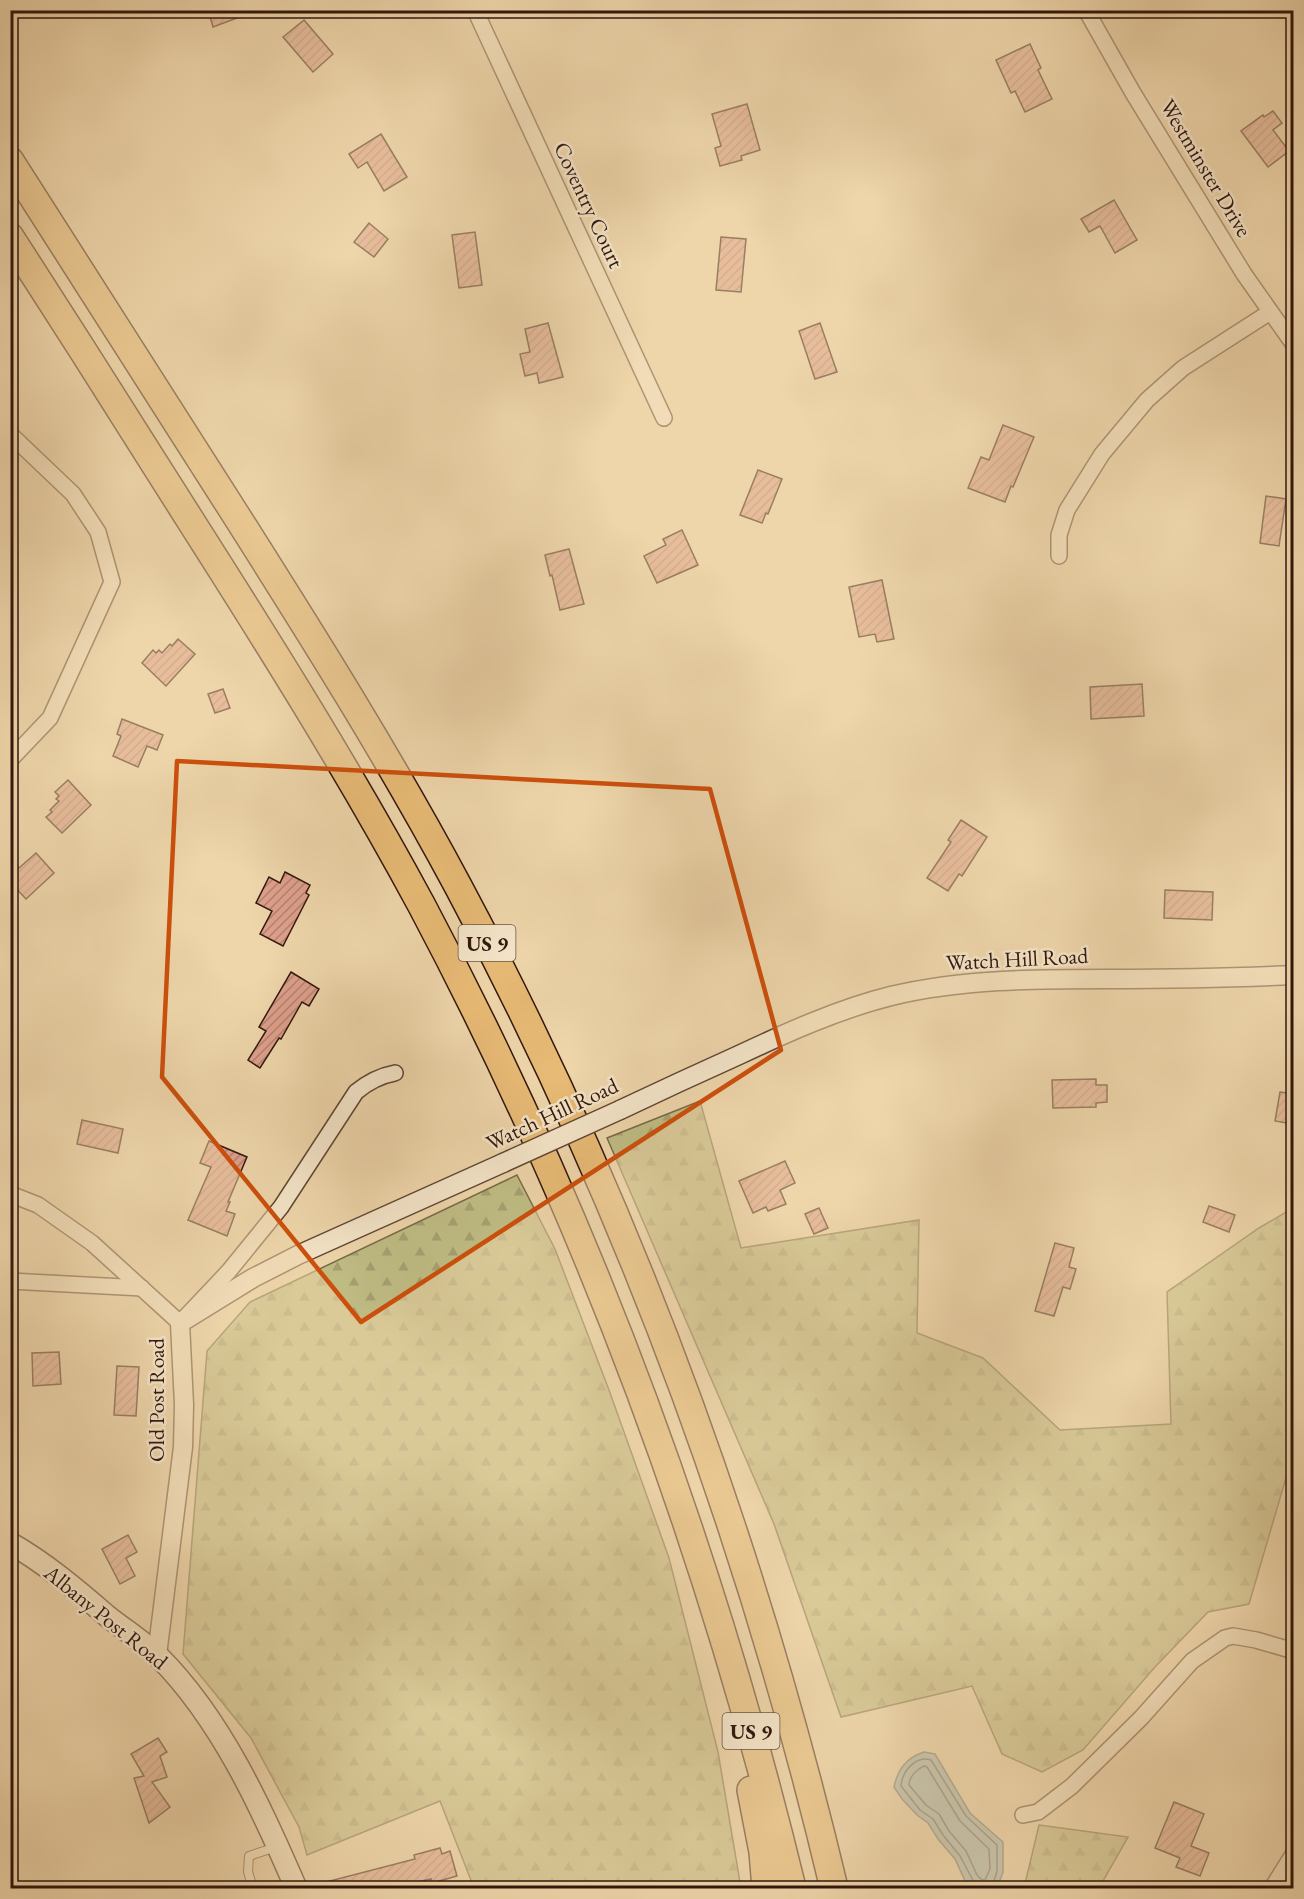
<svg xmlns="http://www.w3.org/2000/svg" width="1304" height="1899" font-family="'EB Garamond',serif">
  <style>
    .forest { fill: url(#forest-firs); stroke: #786a48; stroke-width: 1.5 }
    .water { fill: #9fb6b4; stroke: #737671; stroke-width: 1.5 }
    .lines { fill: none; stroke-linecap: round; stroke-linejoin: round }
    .shore { stroke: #686660; stroke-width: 1.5 }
    .building { fill: url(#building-hatch); stroke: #31170d; stroke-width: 1.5 }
    .service-casing { stroke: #604634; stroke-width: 10 }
    .minor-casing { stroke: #604634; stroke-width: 18 }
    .tertiary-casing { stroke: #604634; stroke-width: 21 }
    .secondary-casing { stroke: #31170d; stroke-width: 24 }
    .motorway-casing { stroke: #31170d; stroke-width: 30 }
    .service { stroke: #f4e4c8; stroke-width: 8 }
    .minor { stroke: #f4e4c8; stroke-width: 15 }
    .tertiary { stroke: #f4e4c8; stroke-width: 18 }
    .secondary { stroke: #f4e4c8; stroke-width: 21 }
    .motorway { stroke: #e7ba75; stroke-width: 27 }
    .tertiary-bridge-casing { stroke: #604634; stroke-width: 21; stroke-linecap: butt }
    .tertiary-bridge { stroke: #f4e4c8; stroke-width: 18 }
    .marked { fill: none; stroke: #cd4f0c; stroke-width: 4.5; stroke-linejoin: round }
    .labels { text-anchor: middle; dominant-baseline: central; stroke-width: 5; stroke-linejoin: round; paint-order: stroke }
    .shield { fill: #f4e4c8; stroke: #6c5445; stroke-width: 1.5 }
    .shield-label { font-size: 21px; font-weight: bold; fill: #31170d }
    .street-label { font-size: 22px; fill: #31170d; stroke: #f4e4c8 }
  </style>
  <defs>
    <pattern id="forest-firs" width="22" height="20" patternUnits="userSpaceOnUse" patternTransform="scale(1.5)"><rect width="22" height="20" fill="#bfbc84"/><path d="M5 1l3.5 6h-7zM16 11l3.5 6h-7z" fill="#a5a171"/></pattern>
    <pattern id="building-hatch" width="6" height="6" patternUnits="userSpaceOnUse" patternTransform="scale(1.5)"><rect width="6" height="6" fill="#dea08c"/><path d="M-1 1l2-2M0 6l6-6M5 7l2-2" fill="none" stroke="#b58171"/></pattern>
  </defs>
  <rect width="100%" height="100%" fill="#eed5aa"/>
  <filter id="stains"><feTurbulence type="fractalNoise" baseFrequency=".00333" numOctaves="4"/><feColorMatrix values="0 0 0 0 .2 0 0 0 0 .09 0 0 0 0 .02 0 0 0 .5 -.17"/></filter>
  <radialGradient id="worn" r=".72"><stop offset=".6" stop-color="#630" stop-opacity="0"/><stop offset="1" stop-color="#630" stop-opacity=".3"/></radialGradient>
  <g class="forest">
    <path d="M700,1101L741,1248L919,1220L917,1333L983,1358L1060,1430L1171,1424L1167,1292L1259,1228L1293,1208V1454L1249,1604L1208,1612L1155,1667L1083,1750L1042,1772L1002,1754L972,1686L841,1717L774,1524L607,1138Z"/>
    <path d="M517,1175L555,1249L609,1390L669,1558L718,1752L741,1888H474L440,1801L307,1855L299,1827L251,1738L183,1654L207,1351L250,1302Z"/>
    <path d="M1039,1825L1128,1837L1099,1888H1024Z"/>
  </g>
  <path class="water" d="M924,1752L935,1754L970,1813L1003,1842V1872L997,1888H972L966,1883L955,1859L938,1839L928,1823L917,1815L902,1799L894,1787C898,1769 906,1758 924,1752Z"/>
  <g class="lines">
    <g class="shore">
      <path d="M924,1766L927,1767L960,1821L989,1849L990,1869L985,1880H982L977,1875L966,1851L949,1831L939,1814L926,1805L909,1785C909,1777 917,1769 924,1766Z"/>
      <path d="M975,1888V1884L960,1856L943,1835L933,1819L920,1810L901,1786C902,1772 915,1755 931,1760L966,1816L997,1845V1871L992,1888"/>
    </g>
  </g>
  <g class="building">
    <path d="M208,10H253V12L213,27Z"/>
    <path d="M304,20L333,54L313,72L283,37Z"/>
    <path d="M1030,44L1041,68L1038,70L1052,99L1025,112L1015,91L1011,93L996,60Z"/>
    <path d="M747,104L760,150L741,156L742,160L720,166L715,148L721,146L712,114Z"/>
    <path d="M1273,111L1282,123L1273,130L1289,151L1268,167L1241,131L1263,115L1264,117Z"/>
    <path d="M381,134L407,177L384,191L367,162L358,168L349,154Z"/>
    <path d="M1114,200L1137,240L1115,253L1100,226L1089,232L1081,219Z"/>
    <path d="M369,223L388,239L374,257L354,242Z"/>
    <path d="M475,232L482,285L459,288L452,235Z"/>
    <path d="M721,237L746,239L741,292L716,290Z"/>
    <path d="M548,323L563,377L539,383L537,373L525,376L520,354L530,352L525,329Z"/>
    <path d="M820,323L837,372L815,379L799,331Z"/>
    <path d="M1003,425L1034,437L1013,487L1011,486L1005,502L968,488L981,457L989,460Z"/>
    <path d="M758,470L782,479L768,514L766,513L762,523L740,515Z"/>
    <path d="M1266,496L1286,499L1279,546L1260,543Z"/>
    <path d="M682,530L698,565L657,583L644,556L666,545L663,539Z"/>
    <path d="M569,549L584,604L560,610L552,575L550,576L545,555Z"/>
    <path d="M882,580L894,639L877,642L875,634L859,637L849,587Z"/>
    <path d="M178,639L195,654L166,686L142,663L153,650L156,653L159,650L162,653L170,644L172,646Z"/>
    <path d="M1142,684L1144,716L1091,719L1090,687Z"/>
    <path d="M223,689L230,708L215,713L208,694Z"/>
    <path d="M122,719L163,735L157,750L147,746L138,767L113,756L121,736L117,734Z"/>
    <path d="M68,780L91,805L62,833L46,817L52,812L50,810L59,801L56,799L59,796L55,792Z"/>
    <path d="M961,820L987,837L962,876L959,874L948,891L927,878L951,842L948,840Z"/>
    <path d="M36,853L54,873L26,899L10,882V858L19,868Z"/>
    <path d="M285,872L310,885L306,893L309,895L283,946L260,934L272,911L256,903L269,877L280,883Z"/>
    <path d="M1165,890L1213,892L1212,920L1164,918Z"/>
    <path d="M291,972L319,989L309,1006L302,1002L281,1039L279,1038L260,1068L248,1060L266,1031L259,1027Z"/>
    <path d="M1096,1079V1085H1107V1102L1096,1103V1107L1053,1108L1052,1080Z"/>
    <path d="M1280,1092L1293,1094V1124L1275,1121Z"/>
    <path d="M82,1120L123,1129L118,1153L77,1144Z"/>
    <path d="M209,1141L247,1157L228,1202H230L226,1211L235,1214L227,1236L188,1220L211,1167L200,1163Z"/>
    <path d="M785,1161L795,1183L780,1190L786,1204L768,1211L766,1207L753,1213L739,1181Z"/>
    <path d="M1209,1206L1235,1215L1229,1232L1203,1222Z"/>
    <path d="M819,1208L828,1228L814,1234L805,1214Z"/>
    <path d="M1055,1243L1074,1248L1069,1267L1076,1269L1070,1289L1063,1287L1054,1316L1035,1311Z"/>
    <path d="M59,1352L61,1384L33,1386L32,1353Z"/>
    <path d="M117,1366L139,1367L136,1416L114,1415Z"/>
    <path d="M128,1535L137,1552L126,1558L135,1576L120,1584L102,1549Z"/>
    <path d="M158,1738L167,1752L160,1756L167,1777L152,1782L170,1807L149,1823L134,1778L144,1776L131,1754Z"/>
    <path d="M1174,1802L1204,1814L1191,1846L1209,1853L1200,1876L1176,1867L1180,1858L1155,1848Z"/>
    <path d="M440,1848L442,1854L450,1851L457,1876L432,1883L431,1879L391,1888H323L322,1883L415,1859L414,1855Z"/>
  </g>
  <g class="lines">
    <defs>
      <path id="service" d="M253,1888L248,1872L249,1856L276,1847"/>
      <g id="minor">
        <path d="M475,10L664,418"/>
        <path d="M1086,10L1133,93L1244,274L1294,345"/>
        <path d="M10,434L73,494L98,532L112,582L50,718L10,760"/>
        <path d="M1059,556V535L1067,510L1102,454L1147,400L1183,368L1270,312"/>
        <path d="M10,1194L38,1205L92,1243L180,1323L229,1271L281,1207L356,1092C368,1082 379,1076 395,1073"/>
        <path d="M10,1281L142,1288"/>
        <path d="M1023,1815L1038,1812L1072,1786L1141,1718L1192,1661L1225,1638L1233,1636L1256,1640L1294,1651"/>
        <path d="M1272,1888L1294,1853"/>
      </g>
      <g id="tertiary">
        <path d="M620,1110C660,1091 699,1073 739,1055C788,1032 839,1009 891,996C962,979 1035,979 1108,979C1170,979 1232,978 1294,975"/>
        <path d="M157,1655L183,1447L184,1405L180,1323L253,1278L298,1255L503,1163"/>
      </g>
      <path id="secondary" d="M10,1543C45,1563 76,1589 106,1615C123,1629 143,1641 159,1657C221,1719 262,1809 296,1888"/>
      <g id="motorway">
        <path d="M10,161C85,278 159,395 234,512C312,635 389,757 458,886C627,1202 751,1540 834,1888"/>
        <path d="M10,237C72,333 133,429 194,526C273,650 352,776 422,906C587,1217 709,1546 792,1888"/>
        <path d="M751,1790L763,1852L766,1888"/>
      </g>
    </defs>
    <use href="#service" class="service-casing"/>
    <use href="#minor" class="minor-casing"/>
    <use href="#tertiary" class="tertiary-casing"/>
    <use href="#secondary" class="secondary-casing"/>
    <use href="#motorway" class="motorway-casing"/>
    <use href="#service" class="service"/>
    <use href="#minor" class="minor"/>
    <use href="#tertiary" class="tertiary"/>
    <use href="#secondary" class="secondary"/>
    <use href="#motorway" class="motorway"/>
    <defs>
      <path id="tertiary-bridge" d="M503,1163L620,1110"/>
    </defs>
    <use href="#tertiary-bridge" class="tertiary-bridge-casing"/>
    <use href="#tertiary-bridge" class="tertiary-bridge"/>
  </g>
  <path d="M0 0H1304V1899H0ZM177,761L710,789L781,1050L361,1322L162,1077Z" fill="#eed5aa" fill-opacity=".55" fill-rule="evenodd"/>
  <path class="marked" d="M177,761L710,789L781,1050L361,1322L162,1077Z"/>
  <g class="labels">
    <g class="shield">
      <rect x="458.5" y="925" width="57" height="36" rx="4.5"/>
      <rect x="722.5" y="1713" width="57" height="36" rx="4.5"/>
    </g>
    <g class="shield-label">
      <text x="487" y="943">US 9</text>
      <text x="751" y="1731">US 9</text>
    </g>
    <g class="street-label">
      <text transform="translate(1206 168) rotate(59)">Westminster Drive</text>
      <text transform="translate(589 205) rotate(65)">Coventry Court</text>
      <text transform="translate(1017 959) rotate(-3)">Watch Hill Road</text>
      <text transform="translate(552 1114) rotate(-25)">Watch Hill Road</text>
      <text transform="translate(156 1400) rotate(-90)">Old Post Road</text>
      <text transform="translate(106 1617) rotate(39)">Albany Post Road</text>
    </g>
  </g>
  <rect width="1304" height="1899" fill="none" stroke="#eed5aa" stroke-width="36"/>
  <rect x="12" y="12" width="1280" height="1875" fill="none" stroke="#31170d" stroke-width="3"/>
  <rect x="18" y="18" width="1268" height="1863" fill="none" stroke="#31170d" stroke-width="1.5"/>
  <rect width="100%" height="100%" filter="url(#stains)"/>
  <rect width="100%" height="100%" fill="url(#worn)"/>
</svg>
